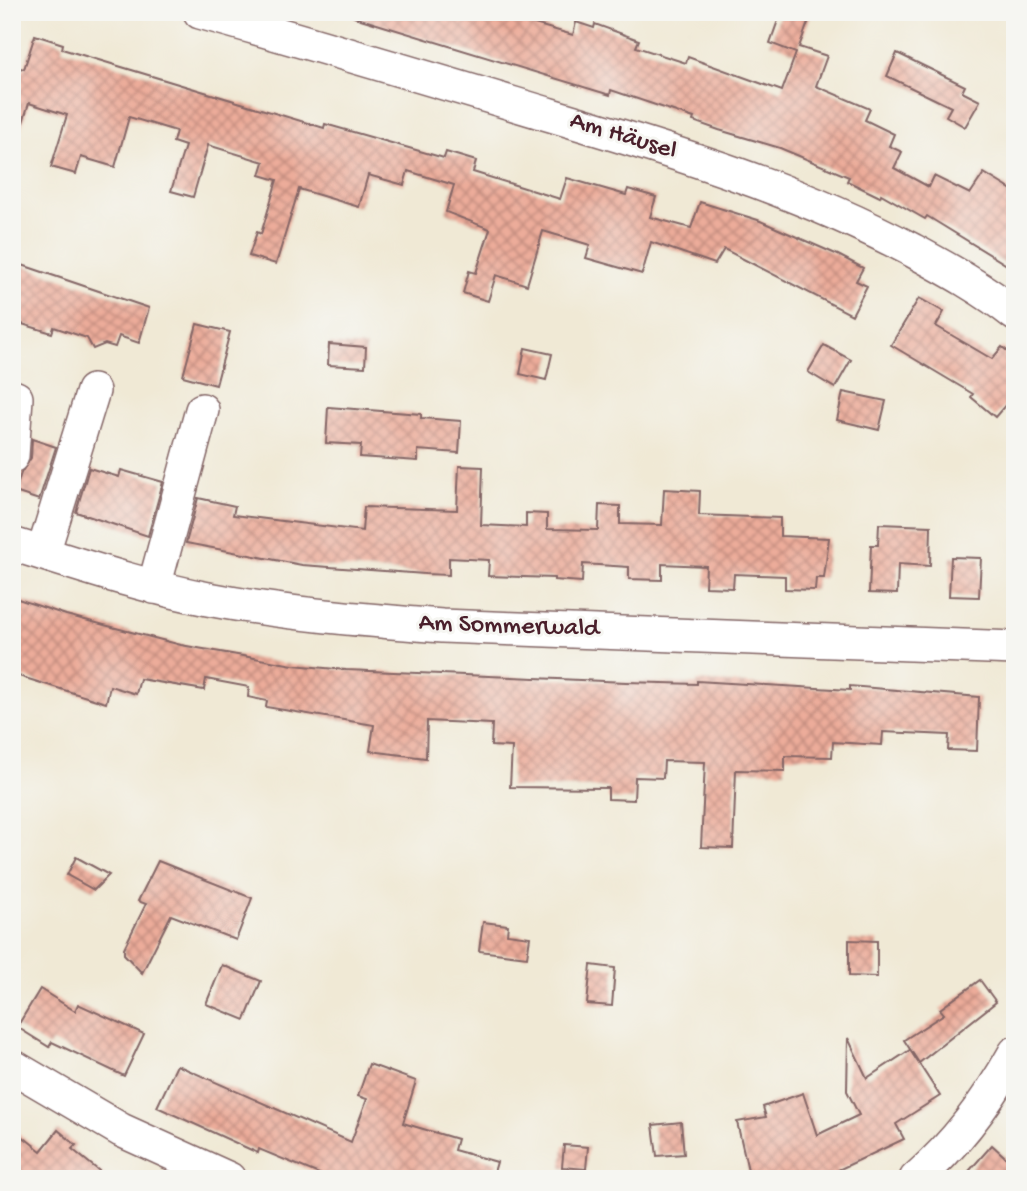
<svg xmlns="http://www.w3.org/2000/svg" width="1027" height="1191" font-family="'Gochi Hand',sans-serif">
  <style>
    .building { fill: url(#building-cross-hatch) }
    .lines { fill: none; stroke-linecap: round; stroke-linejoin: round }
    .minor-casing { stroke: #846666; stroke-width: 36 }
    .minor { stroke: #fff; stroke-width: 33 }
    .labels { text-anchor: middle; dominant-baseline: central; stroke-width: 6; stroke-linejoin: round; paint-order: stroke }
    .street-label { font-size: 26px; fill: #4a1f2b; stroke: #f6f6f2 }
  </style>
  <defs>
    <pattern id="building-cross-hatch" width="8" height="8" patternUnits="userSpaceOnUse" patternTransform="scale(1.75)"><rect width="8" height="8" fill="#ecac9a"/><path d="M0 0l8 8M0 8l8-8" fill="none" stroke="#c18b7e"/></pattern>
  </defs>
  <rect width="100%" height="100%" fill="#f6f6f2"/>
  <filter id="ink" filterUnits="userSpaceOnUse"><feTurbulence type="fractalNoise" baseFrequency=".0143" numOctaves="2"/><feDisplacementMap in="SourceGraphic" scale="14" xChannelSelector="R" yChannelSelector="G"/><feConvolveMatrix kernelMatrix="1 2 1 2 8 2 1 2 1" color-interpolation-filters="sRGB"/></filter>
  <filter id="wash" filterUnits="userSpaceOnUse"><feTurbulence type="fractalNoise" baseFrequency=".00686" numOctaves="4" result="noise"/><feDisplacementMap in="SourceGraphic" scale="28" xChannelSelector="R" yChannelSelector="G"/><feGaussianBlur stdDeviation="1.57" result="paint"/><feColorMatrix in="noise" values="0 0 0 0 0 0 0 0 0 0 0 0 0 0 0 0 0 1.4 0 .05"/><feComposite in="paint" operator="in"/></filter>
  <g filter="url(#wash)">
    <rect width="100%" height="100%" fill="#f0e9d5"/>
    <g id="blocks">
      <g class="building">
        <path d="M355,12H492L573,35L576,22L594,28L595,24L639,40L636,47L686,63L688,57L782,91L796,53L770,43L781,12H812L799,47L827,56L816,86L870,109L865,120L894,134L889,146L902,152L894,168L929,187L934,176L970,194L984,173L1015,192V270L927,216L925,219L881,194L880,197L847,181L849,177L780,148L719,130L693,121L694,118L611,90L610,95L354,17Z"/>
        <path d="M35,35L63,44L62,49L324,128L325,124L444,158L446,152L476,161L473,172L560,199L567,178L626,195L628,189L656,197L650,217L691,228L700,202L758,220L838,255L863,268L856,281L867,286L852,315L724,249L715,264L651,242L642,274L586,258L590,245L543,231L527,285L496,275L488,301L463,293L469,271L476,273L490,229L446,212L454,185L408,171L404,185L368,175L359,207L299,189L276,264L249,256L257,232L261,234L277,180L260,175L264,162L208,145L193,197L171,191L185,146L173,142L176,131L129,117L115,167L81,157L76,174L51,167L67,115L29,103L17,141L12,140V66L24,69Z"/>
        <path d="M897,53L965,86L962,92L980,101L965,127L946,116L951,107L887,76Z"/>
        <path d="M22,265L149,308L139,343L119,336L115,347L105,344L93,349L87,338L54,327L52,333L12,321V296Z"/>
        <path d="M919,298L944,312L936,326L992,359L1002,347L1015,357V394L995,417L971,397L973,394L891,345Z"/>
        <path d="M197,324L230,332L216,385L183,376Z"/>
        <path d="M329,344L366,347L365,367L328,365Z"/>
        <path d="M824,345L851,360L835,388L808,372Z"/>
        <path d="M525,348L552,354L546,380L520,374Z"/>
        <path d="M843,392L886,401L879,430L837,420Z"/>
        <path d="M328,407L421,414V418L461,421L459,453L418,450V461L360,457L361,445L326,443Z"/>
        <path d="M32,439L56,447L39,500L15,492L21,473L31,458Z"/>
        <path d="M459,466L483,467L481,525L526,527V513L547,514V529L598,530L599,505L620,506V524L662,525L664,489L700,491L699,515L780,518V536L829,538L824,578H816L815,590L785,589V576L734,574L733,588L705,587L706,566L662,564V580L629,579V567L583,564L582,582L554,580V578L488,576L489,560L449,558V575L425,574L302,565L186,543L198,498L235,506L233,515L362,531L364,507L457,510Z"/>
        <path d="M89,468L119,477L121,470L163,482L148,536L76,512Z"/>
        <path d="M879,524L931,526L930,566L898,564L897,594L869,593L871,545H878Z"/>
        <path d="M951,557L981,558L979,597L949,596Z"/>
        <path d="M12,597L66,615L181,645L293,665L346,670L626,682L697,684V681L850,690V686L979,697L977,751L948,750L949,735L883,732L882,745L833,742L832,757L785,756V771L736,770L733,848L701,847L705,762L664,761L663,778L635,777L634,800L608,799V788L510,787L512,747L491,746L492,724L427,721L426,758L370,751L374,725L266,707L267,701L248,697L249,687L206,679L204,690L140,679L136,694L110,686L106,703L12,674Z"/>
        <path d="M76,857L109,875L94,890L67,875Z"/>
        <path d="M158,861L252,898L236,940L171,915L142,973L124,954V948L146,904L138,901Z"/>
        <path d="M483,922L508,925L507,934L530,937L527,957L479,951Z"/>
        <path d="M849,940L877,941V977L849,976Z"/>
        <path d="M222,965L261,981L245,1020L206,1004Z"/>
        <path d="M591,965L615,968L612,1006L587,1004Z"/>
        <path d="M980,980L996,1002L919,1063L904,1040L944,1014L940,1009Z"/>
        <path d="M40,989L75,1011L78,1004L144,1034L124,1076L52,1042L49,1047L17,1027Z"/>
        <path d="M848,1038L867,1078L910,1050L940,1096L896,1124L904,1139L838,1170L841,1179H750L737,1122L766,1117L763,1107L803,1093L817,1135L859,1115L847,1091Z"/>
        <path d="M369,1064L416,1081L403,1123L457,1139L454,1150L497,1162L492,1179H331L259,1149L258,1153L157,1107L177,1065L351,1142L367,1099L358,1096Z"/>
        <path d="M681,1122L684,1154L657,1156L653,1125Z"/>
        <path d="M12,1128L41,1151L58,1130L76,1145L72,1149L109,1179H12Z"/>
        <path d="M564,1145L588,1147L586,1169L562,1167Z"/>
        <path d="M992,1145L1015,1166V1179H962Z"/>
      </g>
    </g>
  </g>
  <g filter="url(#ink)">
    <use href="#blocks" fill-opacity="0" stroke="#846666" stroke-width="2"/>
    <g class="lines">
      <defs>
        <g id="minor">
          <path d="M200,12C318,45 434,80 551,115C675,152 797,189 912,250C947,269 984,289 1015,314"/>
          <path d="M12,456L16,398"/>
          <path d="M12,544C77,564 141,586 208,599C286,614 364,620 442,626L1015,648"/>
          <path d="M43,553L93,391"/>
          <path d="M154,587L202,410"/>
          <path d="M12,1066L121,1130L229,1179"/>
          <path d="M916,1179C956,1144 989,1100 1015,1053"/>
        </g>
      </defs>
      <use href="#minor" class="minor-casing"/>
      <use href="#minor" class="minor"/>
    </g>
  </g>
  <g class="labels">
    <g class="street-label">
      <text transform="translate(623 137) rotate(17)">Am Häusel</text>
      <text transform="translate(509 627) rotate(2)">Am Sommerwald</text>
    </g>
  </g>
  <rect width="1027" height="1191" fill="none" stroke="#f6f6f2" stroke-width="42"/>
</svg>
